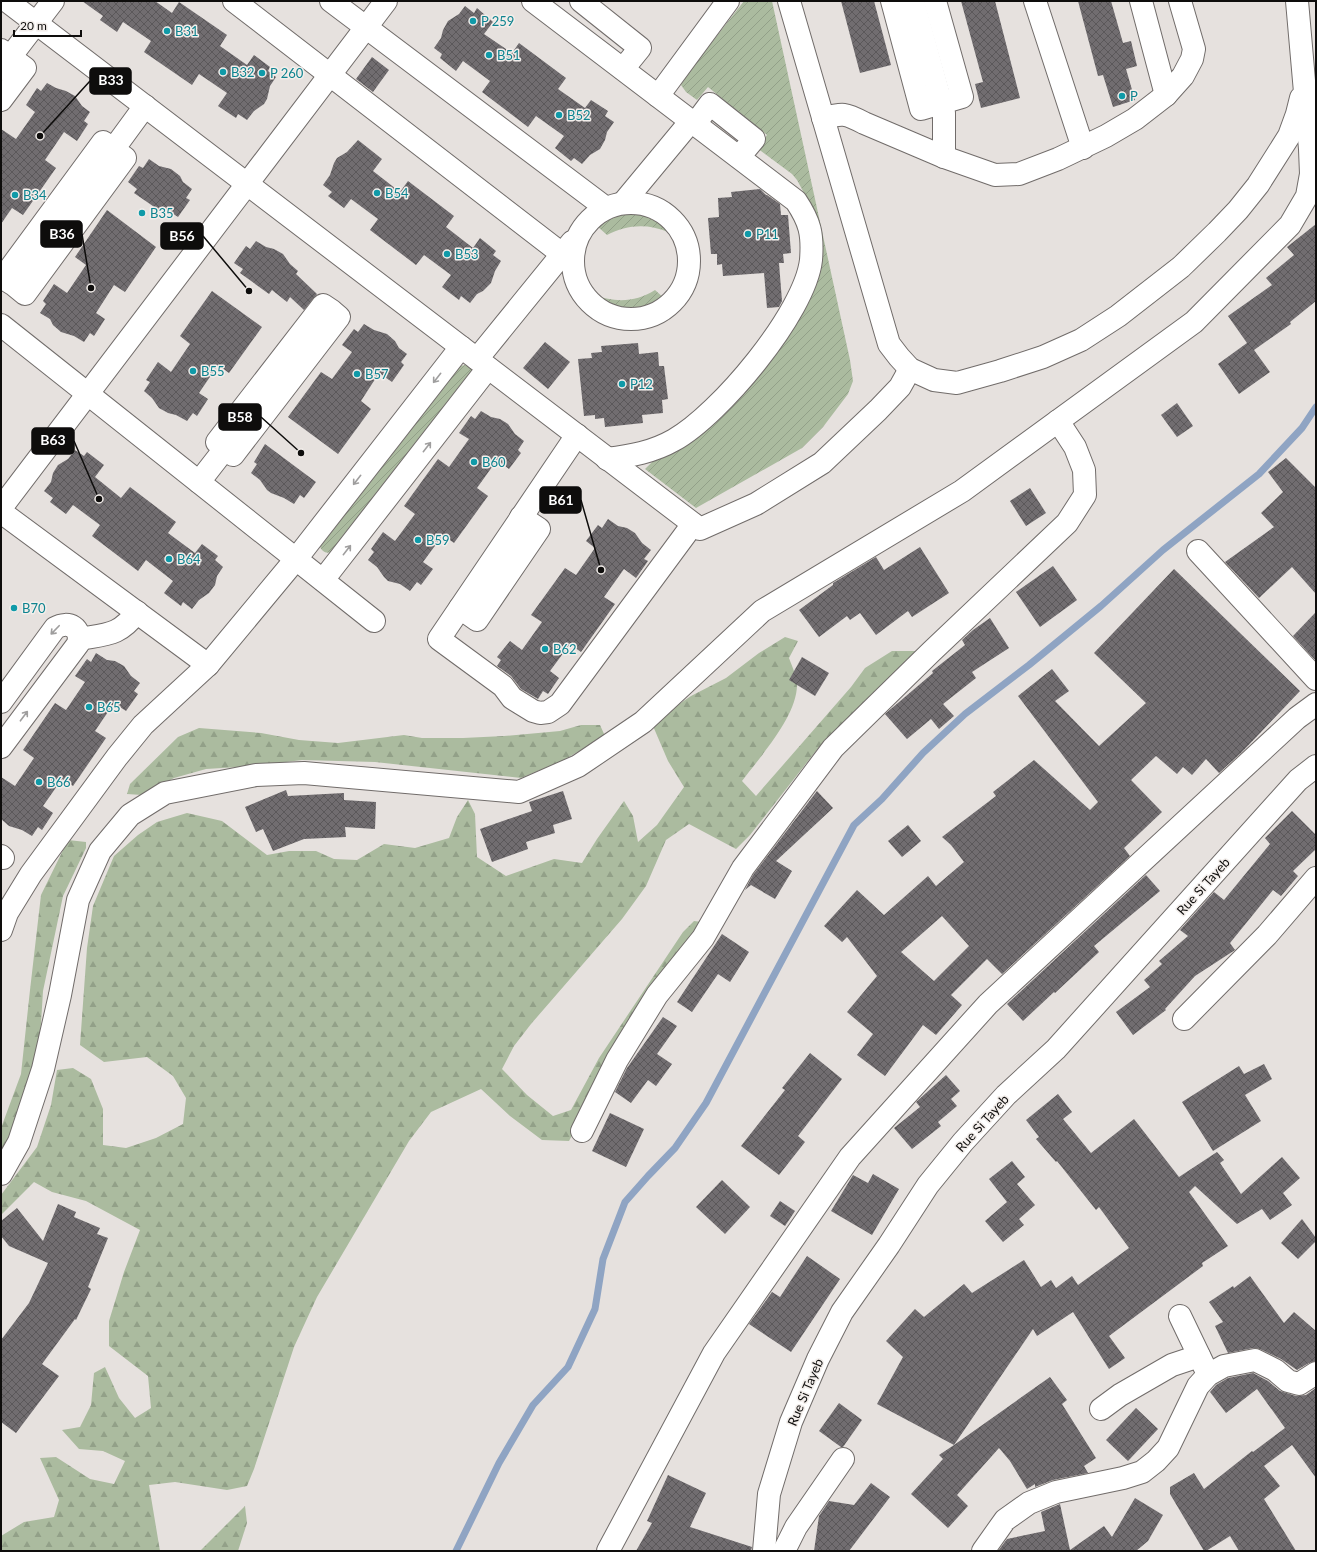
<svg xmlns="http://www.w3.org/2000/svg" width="1317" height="1552" font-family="Lato,sans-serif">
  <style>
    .forest { fill: url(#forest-firs) }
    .garden { fill: url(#garden-furrows) }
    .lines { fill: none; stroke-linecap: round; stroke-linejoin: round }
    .stream { stroke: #8fa4c3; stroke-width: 7 }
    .building { fill: url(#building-cross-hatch); fill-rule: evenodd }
    .street-casing { stroke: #716c6a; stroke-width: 24 }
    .secondary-casing { stroke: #716c6a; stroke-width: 24 }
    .street { stroke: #fff; stroke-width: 22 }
    .secondary { stroke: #fff; stroke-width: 22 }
    .oneway { stroke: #9f9e9e }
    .culture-dot { fill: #0f9aa8; stroke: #f3eeeb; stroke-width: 1.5 }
    .labels { text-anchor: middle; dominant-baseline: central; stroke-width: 3; stroke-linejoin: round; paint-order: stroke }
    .culture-label { font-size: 13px; fill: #0d838f; stroke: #f3eeeb; text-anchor: start }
    .street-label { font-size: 13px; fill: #0e0d0c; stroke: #f3eeeb }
    .leader { fill: none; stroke: #0e0d0c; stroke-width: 1.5 }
    .callout-dot { fill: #0e0d0c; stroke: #f3eeeb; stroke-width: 1.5 }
    .callout { fill: #0e0d0c; stroke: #0e0d0c; stroke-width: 1.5 }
    .callout-label { font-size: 14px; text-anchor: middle; font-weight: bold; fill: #fff }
  </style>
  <defs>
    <pattern id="forest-firs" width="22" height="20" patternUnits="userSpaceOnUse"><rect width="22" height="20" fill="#abbb9f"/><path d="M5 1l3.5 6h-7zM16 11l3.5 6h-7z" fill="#92a088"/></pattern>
    <pattern id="garden-furrows" width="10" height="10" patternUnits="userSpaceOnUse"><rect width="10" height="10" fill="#abbb9f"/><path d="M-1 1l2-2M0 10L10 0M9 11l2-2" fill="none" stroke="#92a088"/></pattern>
    <pattern id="building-cross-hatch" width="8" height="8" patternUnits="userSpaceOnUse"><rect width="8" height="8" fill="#716d70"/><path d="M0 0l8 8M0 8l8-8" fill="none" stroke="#5b585a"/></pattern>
  </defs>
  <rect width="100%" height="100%" fill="#e6e1de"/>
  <g class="forest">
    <path d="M785,637L798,641L789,658C792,666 797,677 797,685C797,716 760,757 742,781L756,796L851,687L865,668L892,651H917L819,747L750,835L736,849L689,824L666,840L646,886L622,919L531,1024L514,1046L502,1069L527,1095L553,1116L571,1110L599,1058L683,932L694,921L702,922L611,1061L569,1141L542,1140L510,1116L481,1089L431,1112L409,1141L317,1297L294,1347L254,1469L247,1486L227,1490L175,1482L149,1485L160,1551H1V1536L24,1522L54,1517L59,1500L40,1458L56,1457L90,1479L114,1484L125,1461L103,1451L79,1449L62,1430L80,1427L91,1405L94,1373L105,1367L119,1398L135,1418L151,1408L148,1376L109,1346V1321L124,1272L140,1230L86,1201L52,1192L34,1182L1,1215V1195L37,1147L51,1105L57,1070L73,1068L91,1079L103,1109V1145L126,1148L156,1138L183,1124L186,1098L173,1076L147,1057L104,1062L80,1045L87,948L93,906L114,856L138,835L157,822L187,813L222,821L267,855L289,851H316L334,859L357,860L384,844L415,848L449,838L457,817L468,800L475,814L477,857L506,876L554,859L582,863L597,839L624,801L633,816L638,842L657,825L684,787L668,761L653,726L666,713L691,696L726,678L759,653Z"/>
    <path d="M581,725H600L605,736L562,761L521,778L375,762L302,760L255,766L206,769L174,778L142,795L127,794L130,784L178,737L199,728L261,733L299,740L338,743L404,735L422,738H463L504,736L560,731Z"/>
    <path d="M68,840L86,842V848L63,896L43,991L38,1072L1,1161V1128L21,1074L30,990L41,895Z"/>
    <path d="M245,1506L247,1523L238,1551H200Z"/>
  </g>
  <g class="garden">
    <path d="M744,1H772L850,360L853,381L848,394L823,427L802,448L696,508L645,469L792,324L811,206L797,180L792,174L757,148L767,135L708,87L697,100L686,92L681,85L684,78Z"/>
    <path d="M630,213C645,214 658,220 668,232C647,223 626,225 607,235L597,226C608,218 617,214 630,213Z"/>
    <path d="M655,290L665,299C642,318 615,318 594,295C616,303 636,302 655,290Z"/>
    <path d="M465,365L470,367L472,371L331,552C326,554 321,551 320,546L460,366Z"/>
  </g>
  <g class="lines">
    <path class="stream" d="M456,1551L499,1463L533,1405L568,1367L595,1309L603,1259L625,1202L648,1176L675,1148L706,1103L854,825L882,799L923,753L965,714L1029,665L1101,606L1163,550L1259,474L1302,428L1316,407"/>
  </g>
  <g class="building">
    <path d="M82,1H155L172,13L179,2L227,35L220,46L247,65L254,55L270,67L268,71L276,77L270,86L267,99L264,104L254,111L247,120L238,114L236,118L218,106L227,93L199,74L192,85L144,52L151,41L123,22L117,32L100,20L103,16Z"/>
    <path d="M841,1H874L891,65L860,73Z"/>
    <path d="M961,1H995L1020,98L981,108L975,84L983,82Z"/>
    <path d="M1078,1H1111L1123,43L1131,41L1137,66L1126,69L1135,100L1113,107L1103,75L1098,76Z"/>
    <path d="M465,6L474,13L477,8L493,22L484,34L512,53L519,43L566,78L558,89L585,108L591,100L608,111L605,116L614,122L607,132L605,140L600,149L590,155L582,164L574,158L571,161L555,148L564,136L536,116L528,127L482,92L490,81L463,61L456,71L440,58L442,54L434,48L441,38L443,30L448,21L459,14Z"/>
    <path d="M372,57L389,70L373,92L356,79Z"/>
    <path d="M47,83L56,88L66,91L75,96L82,106L90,112L84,121L88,124L77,141L64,132L45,160L56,168L23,215L12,208L1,224V129L16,139L35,112L26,105L37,88L41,91Z"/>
    <path d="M358,140L382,159L373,171L400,192L408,181L454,216L446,227L473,248L480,238L496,251L493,255L501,261L495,271L491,283L483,291L477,294L470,303L461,296L459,300L442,287L451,275L424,255L416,265L370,230L378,219L351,199L344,208L328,196L332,192L323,185L330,175L334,163L337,158L347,152Z"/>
    <path d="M149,159L159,166L171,169L180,176L183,182L192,189L186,198L190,200L178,217L166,209L163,213L134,193L137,189L128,182L139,166L143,168Z"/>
    <path d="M760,189L766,195H767L780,204L781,215H788L791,253L783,254L784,263H779L782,301L779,307L767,308L764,273L723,276L722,264L717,265V254H711L708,218L719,217L718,198L732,197L731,192Z"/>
    <path d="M107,210L156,247L125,292L114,285L96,313L105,319L94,336L90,333L84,342L74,336L61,332L53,325L50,319L40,313L46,304L43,301L54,284L67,293L86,265L75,257Z"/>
    <path d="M1316,224V301L1290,322L1291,324L1254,350L1270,372L1239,394L1218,364L1247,343L1228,316L1272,285L1266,278L1294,255L1287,247Z"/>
    <path d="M256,241L266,247L274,249L283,254L290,264L298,271L296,274L317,294L304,310L290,297L287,302L272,290L269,294L240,273L243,269L234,263L246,246L250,249Z"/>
    <path d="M212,291L262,327L229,373L218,365L199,393L208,399L197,416L193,413L187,421L176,415L168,413L159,408L152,398L144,391L150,382L146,380L158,362L171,372L190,344L180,336Z"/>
    <path d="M364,324L374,330L387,334L395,341L399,348L407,354L401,362L404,365L392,382L379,373L361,401L371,409L338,454L288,417L321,372L332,379L352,352L342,345L354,329L358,332Z"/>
    <path d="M545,342L570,362L548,389L523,368Z"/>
    <path d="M638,343L639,354L658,352L659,366H664L668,399L662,400L663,413L642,415L643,423L605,427L604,418L595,419V415L584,416L578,359L592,358L591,353L602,352L601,346Z"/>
    <path d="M1177,403L1193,426L1177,437L1161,415Z"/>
    <path d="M481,411L491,417L500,419L508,424L515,434L524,441L518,450L521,453L509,469L497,460L477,488L488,496L454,543L443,535L423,562L433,569L421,585L417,582L410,591L400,584L388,581L384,577L377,567L368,560L374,552L371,549L383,532L395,541L415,514L404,506L438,459L449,467L469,439L459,433L471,416L475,419Z"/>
    <path d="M265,444L316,482L304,498L300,495L294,504L284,498L271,493L267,490L260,480L251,473L257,464L254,462Z"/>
    <path d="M75,450L84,456L87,452L104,465L95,477L121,498L130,487L176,522L168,533L195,553L202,544L218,556L215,560L223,567L217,576L215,585L209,593L199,600L192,609L183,602L181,606L164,593L173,581L146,560L138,571L92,536L100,525L73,505L66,514L50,502L53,498L44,491L51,482L53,473L58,465L68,459Z"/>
    <path d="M1286,458L1316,488V594L1292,567L1259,598L1225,562L1274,527L1261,513L1283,492L1268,472Z"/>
    <path d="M1030,488L1046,513L1026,526L1010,501Z"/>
    <path d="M608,519L618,526L627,528L635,533L642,543L651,550L644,559L648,561L636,578L624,569L604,597L615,604L581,652L570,644L550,671L559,678L548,694L543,691L538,699L521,689L511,676L497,666L501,660L497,657L510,641L522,650L542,622L531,615L565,568L576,575L595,548L586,541L598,525L602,528Z"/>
    <path d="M920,547L949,593L912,617L908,611L876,635L860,613L850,620L847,616L819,637L799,610L833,585V583L876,557L884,570Z"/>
    <path d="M1053,566L1077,600L1040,627L1016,592Z"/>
    <path d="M1174,569L1300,691L1241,753L1219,773L1206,759L1192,775L1183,767L1177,774L1156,756L1131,780L1162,812L1124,848L1130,856L1002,974L987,959L951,995L962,1005L936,1035L923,1025L885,1076L857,1055L873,1034L847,1012L877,976L847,937L842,942L824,926L857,890L884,915L928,876L936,886L964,862L951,845L942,837L996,796L993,792L1034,760L1090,810L1098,802L1018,696L1052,669L1069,691L1055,701L1099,746L1146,703L1094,653ZM942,916L969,946L934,981L901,952Z"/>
    <path d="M1316,612V661L1293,636Z"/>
    <path d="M990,618L1009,648L972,672L976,678L943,704L954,716L939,729L931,719L907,739L885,714L933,673L932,671L965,645L962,640L973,630Z"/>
    <path d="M96,653L107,660L115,661L124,666L131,676L140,683L134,691L138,694L126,711L114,703L95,731L106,738L73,786L62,779L43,806L53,813L42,830L38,827L32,836L22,830L9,826L1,819V777L15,786L34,758L23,750L55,703L66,710L85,682L75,676L87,659L91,662Z"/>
    <path d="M802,657L829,673L815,696L789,680Z"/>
    <path d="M286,790L288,796L344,793V800L376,802L375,829L345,827L346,837L304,839L273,851L263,829L256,832L245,807Z"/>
    <path d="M563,791L572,819L553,825L555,833L526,842L528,849L492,862L480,829L532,811L529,802Z"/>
    <path d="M817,791L833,808L776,861L792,871L775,899L751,885L745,890L753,875Z"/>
    <path d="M1292,811L1316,835V849L1293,871L1298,876L1281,896L1273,890L1230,943L1235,950L1195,976L1165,1009L1166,1010L1133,1035L1116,1012L1150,987L1144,980L1162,964L1159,961L1188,936L1180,930L1214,892L1224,900L1270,844L1265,838Z"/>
    <path d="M908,825L921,841L902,857L888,841Z"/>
    <path d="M1146,875L1160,891L1094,946L1099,952L1055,993L1054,992L1023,1021L1007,1004Z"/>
    <path d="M722,934L749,952L730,982L718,974L692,1012L677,1002Z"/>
    <path d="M663,1017L677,1026L657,1054L672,1064L656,1086L648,1080L631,1103L615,1092L627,1068Z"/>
    <path d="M810,1053L842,1079L798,1136L805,1142L779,1175L741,1146L785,1090L782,1088Z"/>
    <path d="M1264,1064L1272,1079L1245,1095L1261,1121L1213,1151L1182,1102L1239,1066L1244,1074Z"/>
    <path d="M946,1075L960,1091L951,1099L957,1106L938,1122L941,1126L912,1149L894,1128L920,1107L916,1102Z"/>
    <path d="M1058,1094L1072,1112L1063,1119L1091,1153L1134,1119L1179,1177L1217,1152L1224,1160L1220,1163L1241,1194L1282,1157L1300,1178L1283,1193L1292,1205L1270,1220L1262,1209L1237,1224L1195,1186L1189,1192L1228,1246L1202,1263L1203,1266L1109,1336L1125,1358L1109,1369L1073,1312L1037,1336L1033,1329L954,1445L1050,1377L1067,1400L1062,1404L1096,1458L1084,1466L1088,1473L1053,1480L1035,1487V1484L1027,1489L1010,1461L999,1448L957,1495L968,1506L948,1528L911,1494L943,1459L939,1455L954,1445L877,1404L903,1357L886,1341L915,1309L924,1317L964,1284L972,1293L1024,1260L1041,1287L1051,1280L1056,1288L1072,1276L1078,1285L1129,1248L1099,1207L1096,1210L1057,1161L1056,1162L1036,1139L1039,1137L1026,1120Z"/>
    <path d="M610,1113L644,1129L626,1167L592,1151Z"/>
    <path d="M1012,1161L1025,1177L1017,1184L1035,1205L1019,1219L1024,1225L1003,1242L985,1221L1007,1202L989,1179Z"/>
    <path d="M873,1174L899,1189L872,1235L831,1211L853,1175L868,1183Z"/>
    <path d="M722,1180L750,1207L725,1234L696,1207Z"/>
    <path d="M780,1201L795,1211L785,1226L770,1216Z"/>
    <path d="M58,1204L76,1212L74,1217L100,1228L97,1234L108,1238L88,1287L91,1289L76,1320L75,1319L42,1364L59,1376L16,1433L1,1422V1340L29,1303L48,1263L9,1246L1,1236V1221L17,1208L43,1241Z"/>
    <path d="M1302,1219L1316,1238V1241L1298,1259L1281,1243Z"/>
    <path d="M807,1256L840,1279L791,1352L749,1324L772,1292L780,1297Z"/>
    <path d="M1250,1276L1284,1323L1294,1312L1316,1331V1361L1309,1363L1297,1370L1281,1359L1260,1349L1253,1348L1228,1353L1215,1326L1223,1322L1209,1302L1233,1286L1234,1288Z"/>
    <path d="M1253,1373L1268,1381L1280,1391L1296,1396L1306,1395L1316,1388V1478L1292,1445L1264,1466L1280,1486L1264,1499L1296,1551H1239L1230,1536L1206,1551H1204L1170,1494V1487L1194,1473L1204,1489L1252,1451L1253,1452L1285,1428L1257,1389L1226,1413L1210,1392L1216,1385L1228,1378Z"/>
    <path d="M839,1403L862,1420L843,1447H841L819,1431Z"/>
    <path d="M1136,1408L1158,1429L1128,1461L1106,1440Z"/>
    <path d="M668,1475L706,1493L690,1527L752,1547L751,1551H636L652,1523L647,1521Z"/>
    <path d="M871,1483L890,1497L849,1551H814L819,1516L829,1501L854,1505Z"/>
    <path d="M1135,1498L1163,1515L1148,1541L1136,1551H998L1007,1539L1045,1531L1041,1512L1060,1504L1070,1550L1104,1526L1112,1537Z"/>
  </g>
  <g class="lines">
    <defs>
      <g id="street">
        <path d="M7,1L700,529L756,504L822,463L878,410L900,387L910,369"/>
        <path d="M234,1L562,254"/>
        <path d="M331,1L606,208"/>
        <path d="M533,1L796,201C810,222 813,234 811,260C805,313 719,415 674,440C653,452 631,456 607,459"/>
        <path d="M581,1L640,48L623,69"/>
        <path d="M789,1L889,344L899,357L910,369L934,380L957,383L1000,371L1043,357L1081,340L1118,316L1181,267L1217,232L1238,210L1258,185L1289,136L1297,114L1301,98"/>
        <path d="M892,1L921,109L962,97L935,1"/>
        <path d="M913,1L944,113V157"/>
        <path d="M1035,1L1083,148"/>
        <path d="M1141,1L1166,95"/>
        <path d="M1,50L25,68L1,100"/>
        <path d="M1,69L53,1"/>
        <path d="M658,96L728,1"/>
        <path d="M823,118C843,113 845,113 864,123L944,157L995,175L1019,174L1058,159L1106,136L1135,119L1166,95L1183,76L1192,59L1194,49L1180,1"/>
        <path d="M695,124L710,104L754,139L739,157"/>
        <circle cx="631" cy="261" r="58"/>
        <path d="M623,203L691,121"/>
        <path d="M14,285L3,278L103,142L125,158L25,294L14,285L145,106"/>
        <path d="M1,325L374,621"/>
        <path d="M477,359L572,242"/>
        <path d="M577,435L439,639L503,686L512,698L533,711L540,713L548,712L560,704L693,524"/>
        <path d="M199,482L332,311L339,317L233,455L217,442L323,305L332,311"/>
        <path d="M1,508L386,1"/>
        <path d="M1,512L208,665L296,559L461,347"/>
        <path d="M1198,551L1316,679"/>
        <path d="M323,580L488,368"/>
        <path d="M460,608L477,620L539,529L521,517"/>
        <path d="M79,639C107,634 119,636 137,612"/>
        <path d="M1,702L55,628C69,620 82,628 78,644L1,747"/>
        <path d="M1,856L3,858"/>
        <path d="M1,930L7,913L31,874L117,757L143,725L208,665"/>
        <path d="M1184,1019L1267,935L1316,878"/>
        <path d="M582,1131L617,1060L657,995L703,938L743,868L833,748L931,652L1067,523L1085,495L1084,470L1075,447L1058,421"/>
        <path d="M1,1174L19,1142L43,1069L60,995L78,900L100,851L130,815L165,793L256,775L304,773L519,792L578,766L643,722L762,611L962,491L1194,322L1290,225L1307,196L1311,174L1310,149L1297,1"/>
        <path d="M1180,1316L1205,1368"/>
        <path d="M1101,1409L1120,1395L1172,1365L1199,1356"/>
        <path d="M608,1551L714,1353L850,1157L988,1004L1297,718L1316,704"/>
        <path d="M784,1551L796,1527L843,1459"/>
        <path d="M983,1551L1005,1520L1029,1503L1056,1492L1123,1478L1142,1472L1156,1461L1168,1448L1198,1386L1208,1375L1224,1366L1255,1360L1275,1370L1288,1381L1299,1384L1316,1373"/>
      </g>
      <path id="secondary" d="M764,1551L769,1494L791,1422L818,1359L842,1312L889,1245L928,1185L963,1142L1006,1095L1056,1049L1298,780L1316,766"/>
    </defs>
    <use href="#street" class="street-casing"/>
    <use href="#secondary" class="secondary-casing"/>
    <use href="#street" class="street"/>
    <use href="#secondary" class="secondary"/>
  </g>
  <defs><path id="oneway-shaft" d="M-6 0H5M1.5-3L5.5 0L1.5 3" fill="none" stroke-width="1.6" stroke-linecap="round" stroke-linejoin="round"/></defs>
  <g class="oneway">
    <use href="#oneway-shaft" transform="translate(437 378) rotate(128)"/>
    <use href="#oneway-shaft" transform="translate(427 447) rotate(-52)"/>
    <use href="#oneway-shaft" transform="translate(357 480) rotate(128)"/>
    <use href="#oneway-shaft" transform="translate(347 550) rotate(-52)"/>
    <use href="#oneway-shaft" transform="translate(55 630) rotate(134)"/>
    <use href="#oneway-shaft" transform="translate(24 716) rotate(-53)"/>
  </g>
  <g class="culture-dot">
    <circle cx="473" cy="21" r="4"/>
    <circle cx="167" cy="31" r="4"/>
    <circle cx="489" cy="55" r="4"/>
    <circle cx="223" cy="72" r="4"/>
    <circle cx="262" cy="73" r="4"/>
    <circle cx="1122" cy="96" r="4"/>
    <circle cx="559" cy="115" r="4"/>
    <circle cx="377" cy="193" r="4"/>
    <circle cx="15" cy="195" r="4"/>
    <circle cx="142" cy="213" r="4"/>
    <circle cx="748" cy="234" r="4"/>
    <circle cx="447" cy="254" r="4"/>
    <circle cx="193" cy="371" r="4"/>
    <circle cx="357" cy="374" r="4"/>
    <circle cx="622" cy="384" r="4"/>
    <circle cx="474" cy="462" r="4"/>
    <circle cx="418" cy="540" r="4"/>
    <circle cx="169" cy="559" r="4"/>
    <circle cx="14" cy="608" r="4"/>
    <circle cx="545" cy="649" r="4"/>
    <circle cx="89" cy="707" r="4"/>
    <circle cx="39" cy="782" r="4"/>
  </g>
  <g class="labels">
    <g class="culture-label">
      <text x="481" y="21">P 259</text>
      <text x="175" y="31">B31</text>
      <text x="497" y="55">B51</text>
      <text x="231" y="72">B32</text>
      <text x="270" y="73">P 260</text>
      <text x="1130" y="96">P</text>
      <text x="567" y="115">B52</text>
      <text x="385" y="193">B54</text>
      <text x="23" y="195">B34</text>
      <text x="150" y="213">B35</text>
      <text x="756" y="234">P11</text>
      <text x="455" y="254">B53</text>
      <text x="201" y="371">B55</text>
      <text x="365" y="374">B57</text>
      <text x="630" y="384">P12</text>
      <text x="482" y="462">B60</text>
      <text x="426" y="540">B59</text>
      <text x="177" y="559">B64</text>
      <text x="22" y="608">B70</text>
      <text x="553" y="649">B62</text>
      <text x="97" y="707">B65</text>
      <text x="47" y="782">B66</text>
    </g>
    <g class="street-label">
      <text transform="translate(1203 886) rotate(-48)">Rue Si Tayeb</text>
      <text transform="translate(982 1123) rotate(-48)">Rue Si Tayeb</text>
      <text transform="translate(805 1392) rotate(-67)">Rue Si Tayeb</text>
    </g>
  </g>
  <path class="leader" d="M40 136L90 81M91 288L82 234M249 291L203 236M301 453L261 417M99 499L74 441M601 570L581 500"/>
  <g class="callout-dot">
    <circle cx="40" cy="136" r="4"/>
    <circle cx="91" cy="288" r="4"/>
    <circle cx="249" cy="291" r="4"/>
    <circle cx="301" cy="453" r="4"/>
    <circle cx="99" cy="499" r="4"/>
    <circle cx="601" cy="570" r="4"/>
  </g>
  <g class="callout">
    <rect x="90" y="68" width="41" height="26" rx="4"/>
    <rect x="41" y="221" width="41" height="26" rx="4"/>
    <rect x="161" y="223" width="42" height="26" rx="4"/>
    <rect x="219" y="404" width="42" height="26" rx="4"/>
    <rect x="32" y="428" width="42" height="26" rx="4"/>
    <rect x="540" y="487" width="41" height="26" rx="4"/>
  </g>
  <g class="callout-label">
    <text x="111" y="85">B33</text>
    <text x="62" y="239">B36</text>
    <text x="182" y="241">B56</text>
    <text x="240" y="422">B58</text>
    <text x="53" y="445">B63</text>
    <text x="561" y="505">B61</text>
  </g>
  <rect width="1317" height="1552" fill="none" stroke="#0e0d0c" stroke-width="4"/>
  <path d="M14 30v6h67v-6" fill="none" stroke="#0e0d0c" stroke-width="2"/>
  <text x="20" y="30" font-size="12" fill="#0e0d0c" stroke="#f3eeeb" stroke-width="3" paint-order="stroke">20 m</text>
</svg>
